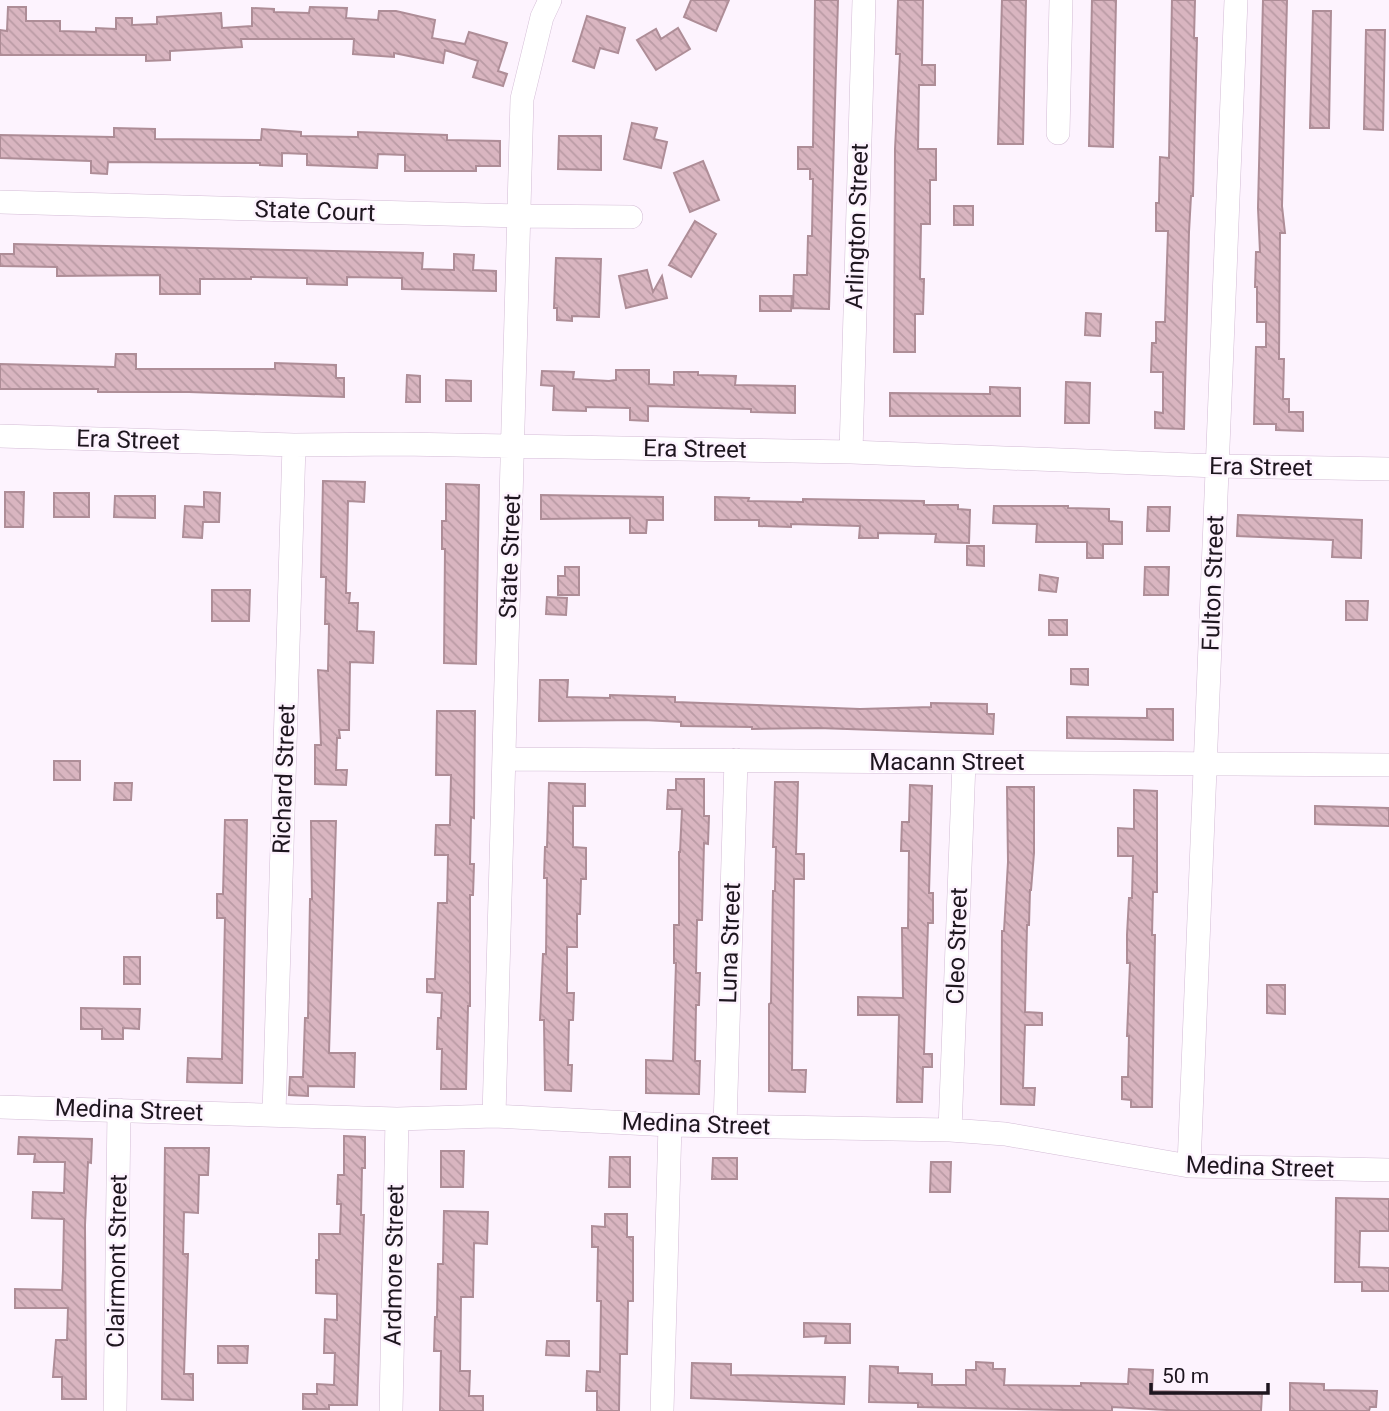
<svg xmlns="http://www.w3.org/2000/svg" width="1389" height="1411" font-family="Roboto,sans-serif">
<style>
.building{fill:url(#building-back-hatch);stroke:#ae8d97;stroke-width:2}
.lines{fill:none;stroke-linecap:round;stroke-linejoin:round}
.minor-casing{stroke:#d3bcd5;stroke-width:24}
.minor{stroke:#fff;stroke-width:23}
.labels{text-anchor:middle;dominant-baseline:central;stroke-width:5;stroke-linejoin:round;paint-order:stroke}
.street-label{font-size:24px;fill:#1e161f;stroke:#fdf3fe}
</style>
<defs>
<pattern id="building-back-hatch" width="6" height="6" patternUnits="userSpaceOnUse" patternTransform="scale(1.75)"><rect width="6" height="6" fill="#d9b5c0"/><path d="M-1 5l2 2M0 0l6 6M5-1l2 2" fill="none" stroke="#ba9ba5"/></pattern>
</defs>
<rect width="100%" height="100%" fill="#fdf3fe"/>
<path class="building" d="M691 0H729L716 31 684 17Z
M815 0H838L829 309 793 308 794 275H807L808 236H812L813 179H810V169H798V147H813Z
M898 0H923L922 65H935V85H919L918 149H936V180H930V224H921L920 279H924L923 314H915V352H894L895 149 900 54H896Z
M1002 0H1026L1023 144H998Z
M1092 0H1116L1113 147 1089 146Z
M1172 0H1195L1194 38H1197L1193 196H1191L1189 232 1184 429 1155 428V412L1163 413V372H1151L1152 343H1156V322H1165L1168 231H1156V203H1159L1160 157 1169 158Z
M1263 0H1287L1282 206 1285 233H1280L1279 359H1284L1283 399H1289V412H1303V431L1276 430V424H1254L1256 347H1266V322H1257V287H1255L1256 252H1260L1258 208Z
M8 7H26V21H60V31L96 32V28L116 29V18H132V25L157 24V17L221 13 222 28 252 26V8L274 9V12L309 13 310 7 347 8 346 18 378 20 379 11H396L435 20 432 38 465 44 469 32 507 43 498 71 507 74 503 86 473 77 478 61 445 50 443 63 394 53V57L353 54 354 39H241L242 47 170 51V60L146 61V55H0V30L7 31Z
M1313 11H1331L1329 128H1310Z
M587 16 625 28 618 53 600 48 594 68 573 61Z
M678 28 690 49 656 70 637 40 656 29 661 39Z
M1366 30H1385L1383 130 1364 129Z
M632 123 657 128 654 139 667 142 661 168 624 159Z
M114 128 155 129V139L261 140 262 129 301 132V136L358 137V132L447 135V140L500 141V166H476V171H405V155L378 154 377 168 307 165V154L282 153V166L260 165V163L108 162 107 174 91 173V161L0 158V135L114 137Z
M559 136H601V170L558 169Z
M703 161 719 200 690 212 674 173Z
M954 206H973V225H954Z
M695 221 716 234 691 277 669 265Z
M14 244 423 253 422 269 454 270V254L474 255 473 270 496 271V291L402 289V278L347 277V285L307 284V278L251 277V279H200V294H160V275L57 276V267L0 266V254H14Z
M556 258 601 259 599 317 572 316V321L557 320V308H554Z
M647 270 653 292 662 276 667 298 626 308 619 276Z
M760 296H792L791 311H760Z
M1086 313 1101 314 1100 336 1085 335Z
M116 354H136V369H275V363L336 365V378H344V397L189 392H98V389H0V364L115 367Z
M616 370H649V384L674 385V372H698V375L736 376 735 385 795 386V413L751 412V409L648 406V421L630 420V408L586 407V411L553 410 554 386 541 385 542 371 574 372 573 379 609 381 616 380Z
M407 375 420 376V402H406Z
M446 380 471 381V401H446Z
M1066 382 1090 383 1089 423H1065Z
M990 387 1020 388V416H890V393L990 394Z
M323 481 365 482 364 502 348 501 346 593H350L349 603H358L357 631 374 632 373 663 350 662 349 730H339L340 738H337L336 770H347L346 785 315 784V745H321L318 670 328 671 329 624H325L326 577H321Z
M446 484 479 485 476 664 444 663 445 549H442V521H446Z
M5 492H24L23 527H5Z
M204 492 220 493 219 522H203L202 538 183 537 185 506 204 507Z
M54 493H89V517H54Z
M541 495 663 497V520H647L646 533H630V518L541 519Z
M115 496H155V518L114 517Z
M715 497 749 498 748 501 803 502V499L924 501V505H958V509L970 510 969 543 935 542 936 534 878 533V538H859L860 526 791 524V527L759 526V520H715Z
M994 506H1068V508L1109 509V521L1122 522V544H1103V558H1087V542H1036L1037 524 993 523Z
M1148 507H1170L1169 531H1147Z
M1238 515 1362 520 1361 558 1332 557 1333 540 1237 536Z
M967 546H984V566L967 565Z
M565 567H579V595H558V576H565Z
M1145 567H1169L1168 595H1144Z
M1040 575 1058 578 1056 592 1039 590Z
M212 590H250L249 621H212Z
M547 597 567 598 566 615 546 614Z
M1346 601H1368L1367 620H1346Z
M1049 620H1067V635H1049Z
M1071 669H1088V685L1071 684Z
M540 680H568L567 697 610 698V695L675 697V702L860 709 931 707V703L987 704V714H994L993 734 818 728 752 729V727L681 726V722L644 720 539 721Z
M1147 709H1173V740L1067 738V717L1147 718Z
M437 711H475L474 818 471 817 470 864H474L473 895H470V1006H468L466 1089H441L442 1049H437L438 1018H441L442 993 427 992V979H435L438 903H447L448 855H435L436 825H450L451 775H436Z
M54 761H80V780H54Z
M676 779H704V816H709L708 844 704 843 702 920H697L696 973H700L699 1005H696L695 1061H700L699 1094 646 1093V1060L673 1061 676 963H674V925H679V852H680L682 809H667L668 790H676Z
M775 782H798L796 854H804V879H794L792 1070H806L805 1092 769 1091V1004L771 1003 773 891H775L776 847H773Z
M115 783H132L131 800H114Z
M549 783 585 784V806H573V847L586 848V879H581L580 914H577V947H567V993H574L573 1020H569L568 1065H572L571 1091 545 1090 544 1020H540L543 954H546L547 878H544L545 847H547Z
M910 785 932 786 929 893H933V923H928L924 1054H932V1067H923L922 1102H897L899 1015H858V997L903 998 902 928H908L909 851H901L902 822H909Z
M1007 787H1034V853L1031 890H1030L1029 925H1027L1025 1012 1042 1013V1025H1025L1023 1088H1035L1034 1105 1001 1104 1002 931H1004L1008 862Z
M1134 790 1157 791V892H1153L1152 935H1155L1152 1107H1131V1100L1122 1099V1077H1128L1129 1036H1127L1130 963H1127V935L1129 898H1132L1133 856H1118V828L1134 829Z
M1315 806 1389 808V826L1315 824Z
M225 820H247L242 1083 187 1082 188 1058 222 1059 225 918H217V894H223Z
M311 821H336L329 1053H355L354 1087 308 1086V1096L289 1095 290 1077H303L305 1018H308L310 899H312Z
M124 957H140V984H124Z
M1267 985H1285V1014L1267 1013Z
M81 1008 140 1009 139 1029 123 1028V1039H102V1029H81Z
M344 1136 365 1137V1168H362L361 1215H364L357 1405H329V1409H303V1394H317V1384L334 1385 335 1353H324L325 1319 337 1320V1294L316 1293V1260H319V1234H340L341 1204H337L338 1175H344Z
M19 1137 92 1139 91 1163 88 1162 85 1225 86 1399H62V1377H53L56 1340H67L68 1308H15V1289L62 1290 63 1270 64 1219 32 1218 33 1192 64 1193 65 1162H34L35 1154H18Z
M165 1148H209L208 1175H199L198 1213 184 1212 183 1254H188L184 1374H193V1400L162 1399Z
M441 1151H464L463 1187H441Z
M610 1157H630V1187H609Z
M713 1158H737V1179H712Z
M931 1162H951L950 1192H930Z
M1336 1198 1389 1199V1231H1360L1359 1267 1389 1268V1291H1362V1282H1335Z
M444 1211 488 1212 487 1244 474 1243 473 1297H461L460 1371H470L469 1396H483V1411H440L441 1351H434L435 1317H437L438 1264H443Z
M605 1214H627V1237H633V1301H628L627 1354H620L619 1411H597V1391H586L587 1371 600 1372 601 1301H597L598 1247H592V1226L605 1227Z
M804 1323 850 1324V1343H825L826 1336 804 1337Z
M547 1341H569V1356L546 1355Z
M218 1346H248L247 1363H218Z
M976 1362 993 1363V1369H1005L1004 1385 1081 1386V1383L1128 1384 1129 1369 1153 1370 1152 1391 1262 1393 1261 1411H1185L1112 1407V1411L918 1407V1403L869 1402 870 1366 898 1367V1373L932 1374V1385H966V1370H976Z
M692 1363 731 1364V1375L845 1377 844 1404 691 1398Z
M1290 1383 1324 1384V1390L1377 1391 1376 1407H1370L1369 1411H1290Z"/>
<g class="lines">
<g class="minor-casing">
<path id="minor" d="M1058 133 1061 0
M0 202 517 216 631 217
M0 436 294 445 401 444 851 452 1217 466 1389 469
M851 452 864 0
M504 759 1389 765
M0 1107 397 1119 494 1116 670 1125 950 1130 1005 1134 1189 1166 1389 1170
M274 1114 294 445
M494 1116 522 99 542 17 550 0
M725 1126 736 760
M950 1130 964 762
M1189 1166 1236 0
M115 1411 119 1110
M391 1411 397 1119
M662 1411 670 1125"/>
</g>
<use href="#minor" class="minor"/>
</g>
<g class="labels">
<g class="street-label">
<text transform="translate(315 211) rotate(2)">State Court</text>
<text transform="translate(857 226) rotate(-88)">Arlington Street</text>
<text transform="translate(128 440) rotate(2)">Era Street</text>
<text transform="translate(695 449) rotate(1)">Era Street</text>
<text transform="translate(1261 467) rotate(1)">Era Street</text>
<text transform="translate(510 556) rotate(-88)">State Street</text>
<text transform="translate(1213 583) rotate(-88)">Fulton Street</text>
<text x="947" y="762">Macann Street</text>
<text transform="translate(284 779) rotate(-88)">Richard Street</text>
<text transform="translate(730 943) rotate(-88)">Luna Street</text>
<text transform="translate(957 946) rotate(-88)">Cleo Street</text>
<text transform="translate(129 1110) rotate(2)">Medina Street</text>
<text transform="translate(696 1124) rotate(2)">Medina Street</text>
<text transform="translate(1260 1167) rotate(2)">Medina Street</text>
<text transform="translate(117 1261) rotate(-89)">Clairmont Street</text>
<text transform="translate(394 1265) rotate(-89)">Ardmore Street</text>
</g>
</g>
<path d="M1151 1383v10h117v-10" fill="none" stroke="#1e161f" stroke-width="3.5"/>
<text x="1162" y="1383" font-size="21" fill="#1e161f" stroke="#fdf3fe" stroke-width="5" paint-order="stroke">50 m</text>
</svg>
